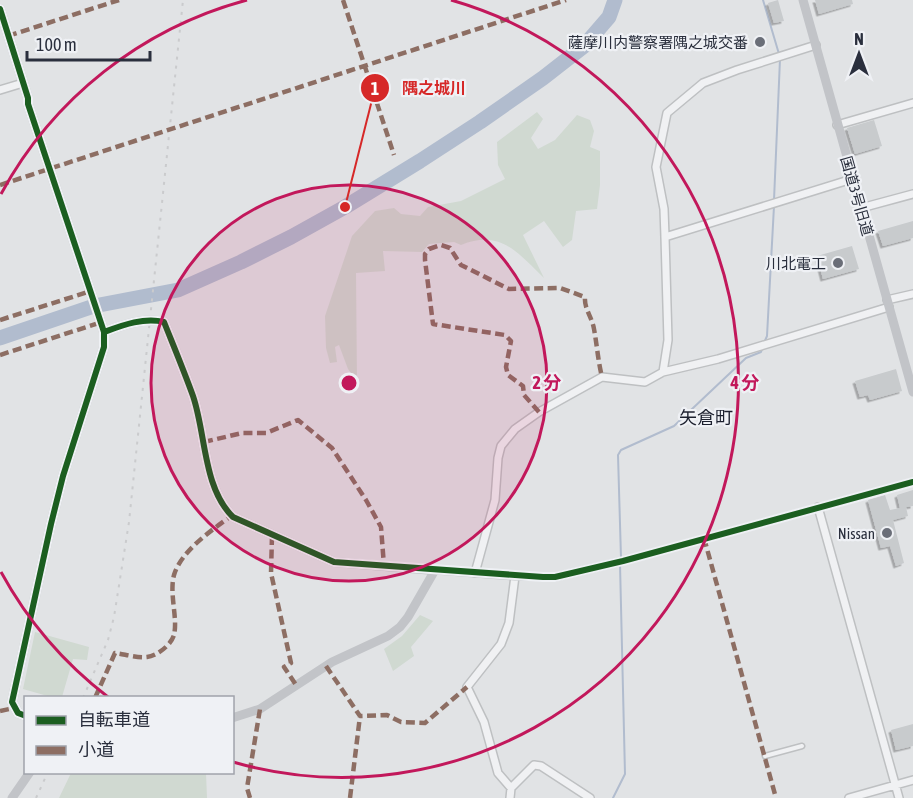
<svg xmlns="http://www.w3.org/2000/svg" width="913" height="798" font-family="'Asap Condensed','Noto Sans JP',sans-serif">
<style>
.green{fill:#d0d9d1}
.lines{fill:none;stroke-linecap:round;stroke-linejoin:round}
.stream{stroke:#b1bcce;stroke-width:2}
.river{stroke:#b1bcce;stroke-width:15}
.building{fill:#c8cbcd;filter:url(#shadow)}
.lane-casing{stroke:#bec0c2;stroke-width:7}
.street-casing{stroke:#bec0c2;stroke-width:10}
.lane{stroke:#f0f1f3;stroke-width:4}
.street{stroke:#f0f1f3;stroke-width:7}
.secondary{stroke:#c2c4c8;stroke-width:9}
.rail{stroke:#cacbcd;stroke-width:2;stroke-dasharray:3 6;stroke-linecap:butt}
.quiet{stroke:#8d6e63;stroke-width:4.5;stroke-dasharray:9 4.5;stroke-linecap:butt}
.cycleway-casing{stroke:#eff1f5;stroke-width:10}
.cycleway{stroke:#1b5e20;stroke-width:6}
.ring{fill:none;stroke:#c2185b;stroke-width:3}
.poi-dot{fill:#6a6e78;stroke:#eff1f5;stroke-width:2}
.labels{text-anchor:middle;dominant-baseline:central;stroke-width:4.5;stroke-linejoin:round;paint-order:stroke}
.poi-label{font-size:15px;fill:#2a2f3d;stroke:#eff1f5;text-anchor:end}
.street-label{font-size:15px;fill:#2a2f3d;stroke:#eff1f5}
.quarter-label{font-size:18px;fill:#1c202e;stroke:#eff1f5}
.centre{fill:#c2185b;stroke:#eff1f5;stroke-width:3}
.ring-label{font-size:18px;text-anchor:middle;font-weight:bold;fill:#c2185b;stroke:#eff1f5;stroke-width:4.5;stroke-linejoin:round;paint-order:stroke}
.leader{fill:none;stroke:#d62828;stroke-width:2}
.callout-dot{fill:#d62828;stroke:#eff1f5;stroke-width:2}
.mark-label{font-size:18px;text-anchor:middle;font-weight:bold;fill:#fff}
.callout-label{font-size:16px;text-anchor:middle;font-weight:bold;fill:#d62828;stroke:#eff1f5;stroke-width:4.5;stroke-linejoin:round;paint-order:stroke}
</style>
<defs>
<filter id="shadow"><feDropShadow dx="-2.5" dy="2.5" stdDeviation="0" flood-color="#0004"/></filter>
</defs>
<rect width="100%" height="100%" fill="#e1e3e5"/>
<path class="green" d="M537 112 543 119 531 138 538 149 555 140 577 115 590 120 594 131 590 147 600 151V185L597 209 576 211 572 240 563 247 544 221 523 235 544 278C518 253 501 229 461 245L454 242 429 244 422 252 383 251 385 271 356 273 357 381 348 369 339 345 335 347 337 362 330 363 326 348 325 316 352 236 375 211 394 208 401 214 420 216 428 207 461 201 505 179 498 165 497 142Z
M420 615 433 621 411 647 414 656 393 671 384 649 402 636Z
M35 632 89 647 87 660 73 659 62 697H51L23 689Z
M71 773H206L207 798H59Z"/>
<g class="lines">
<path class="stream" d="M763 0 779 54
M774 200 780 59
M764 343 767 336 774 206
M621 558 618 455 621 450 674 426 746 358 761 352 762 349
M613 798 625 774 620 564"/>
<path class="river" d="M0 338 94 306 178 290 241 262 291 237 345 207 420 161 480 122 543 78 584 46 609 17 615 0"/>
</g>
<path class="building" d="M778 0 784 21 774 23 768 3Z
M815 0H852L853 4 819 14Z
M874 120 882 146 855 154 847 128Z
M913 221V238L883 246 878 231Z
M852 246 859 269 823 279 817 256Z
M896 369 902 391 870 400 868 395 860 397 855 381Z
M913 490V506L906 507 908 516 893 520 904 563 896 566 890 546 881 548 868 500 885 495 890 510 900 508 897 495Z
M913 724V746L896 750 891 730Z"/>
<g class="lines">
<g class="lane-casing">
<path id="lane" d="M765 756 802 746"/>
</g>
<g class="street-casing">
<path id="street" d="M0 9 28 98V104L104 332V347L63 476 51 524 12 702 18 713 26 716
M0 90 23 83
M837 125 913 103
M861 208 913 194
M665 237 852 179
M887 300 913 294
M104 332C123 325 144 317 164 322 174 347 184 371 193 396 206 434 203 488 233 517L334 562 435 570
M663 372 668 340 665 237 664 209 656 167 667 113 703 83 737 70 816 45
M818 507 899 798
M475 573 495 500 498 458 501 446 515 429 539 412 602 377 645 382 663 372 718 359 889 307
M511 788 498 773 484 722 467 687 501 644 509 623 515 576
M510 798 511 788 534 765 541 766 590 798
M849 798 913 780"/>
</g>
<use href="#lane" class="lane"/>
<use href="#street" class="street"/>
<path class="secondary" d="M803 0 913 392
M232 718 260 709 332 662 388 636 400 627 408 617 435 570 515 576 555 577 623 561 913 482
M12 798 30 772"/>
<path class="rail" d="M83 698 108 640 114 617 129 522 183 0
M36 798 48 772"/>
<path class="quiet" d="M343 0 394 155
M8 36 119 0
M0 185 566 0
M0 320 91 291
M0 355 102 322
M539 412 524 395 523 386 508 375 506 367 511 341 505 335 433 324 425 260V254L429 249 441 245 450 248 461 265 509 289 560 288 585 297C584 309 592 317 594 329 597 345 598 361 602 377
M204 442 242 433H266L298 420 332 448 366 500 381 527 384 566
M272 536 271 573 291 663 284 667 296 685
M704 538 776 798
M326 666 360 716 387 715 401 722 425 723 467 687
M95 698 115 653C124 654 137 658 147 657 157 656 171 645 174 635 178 618 169 594 174 575 181 551 212 530 231 516
M0 711 14 708
M250 798 247 788 260 709
M350 798 360 716"/>
<g class="cycleway-casing">
<path id="cycleway" d="M0 9 28 98V104L104 332V347L63 476 51 524 12 702 18 713 26 716
M104 332C123 325 144 317 164 322 174 347 184 371 193 396 206 434 203 488 233 517L334 562 543 577H555L623 561 913 482"/>
</g>
<use href="#cycleway" class="cycleway"/>
</g>
<circle cx="349" cy="383" r="198" fill="#c2185b" fill-opacity=".12"/>
<g class="ring">
<circle cx="349" cy="383" r="198"/>
<path d="M108 697A396 396 0 0 1 1 572M1 194A396 396 0 0 1 247 0M451 0A396 396 0 1 1 233 762"/>
</g>
<g class="poi-dot">
<circle cx="760" cy="42" r="6"/>
<circle cx="838" cy="263" r="6"/>
<circle cx="887" cy="533" r="6"/>
</g>
<g class="labels">
<g class="poi-label">
<text x="748" y="42">薩摩川内警察署隅之城交番</text>
<text x="826" y="263">川北電工</text>
<text x="875" y="533">Nissan</text>
</g>
<g class="street-label">
<text transform="translate(857 196) rotate(74)">国道3号旧道</text>
</g>
<g class="quarter-label">
<text x="706" y="417">矢倉町</text>
</g>
</g>
<circle cx="349" cy="383" r="9" class="centre"/>
<g class="ring-label">
<text x="547" y="389">2 分</text>
<text x="745" y="389">4 分</text>
</g>
<path class="leader" d="M345 207L375 88"/>
<g class="callout-dot">
<circle cx="345" cy="207" r="6"/>
<circle cx="375" cy="88" r="15"/>
</g>
<g class="mark-label">
<text x="375" y="95">1</text>
</g>
<g class="callout-label">
<text x="434" y="94">隅之城川</text>
</g>
<rect x="24" y="696" width="210" height="78" fill="#eff1f5" stroke="#a0a3ab" stroke-width="1.5"/>
<rect x="36" y="716" width="30" height="9" fill="#1b5e20" stroke="#a0a3ab" stroke-width="1.5"/>
<text x="78" y="726" font-size="18" fill="#2a2f3d">自転車道</text>
<rect x="36" y="746" width="30" height="9" fill="#8d6e63" stroke="#a0a3ab" stroke-width="1.5"/>
<text x="78" y="756" font-size="18" fill="#2a2f3d">小道</text>
<g transform="translate(859 54)" stroke="#eff1f5" stroke-width="4.5" paint-order="stroke">
<path d="M0-4.5L10 22L0 15L-10 22Z" fill="#2a2f3d"/>
<text y="-9" font-size="16" font-weight="bold" text-anchor="middle" fill="#2a2f3d">N</text>
</g>
<path d="M27 51v9h123v-9" fill="none" stroke="#2a2f3d" stroke-width="3"/>
<text x="36" y="51" font-size="18" fill="#2a2f3d" stroke="#eff1f5" stroke-width="4.5" paint-order="stroke">100 m</text>
</svg>
